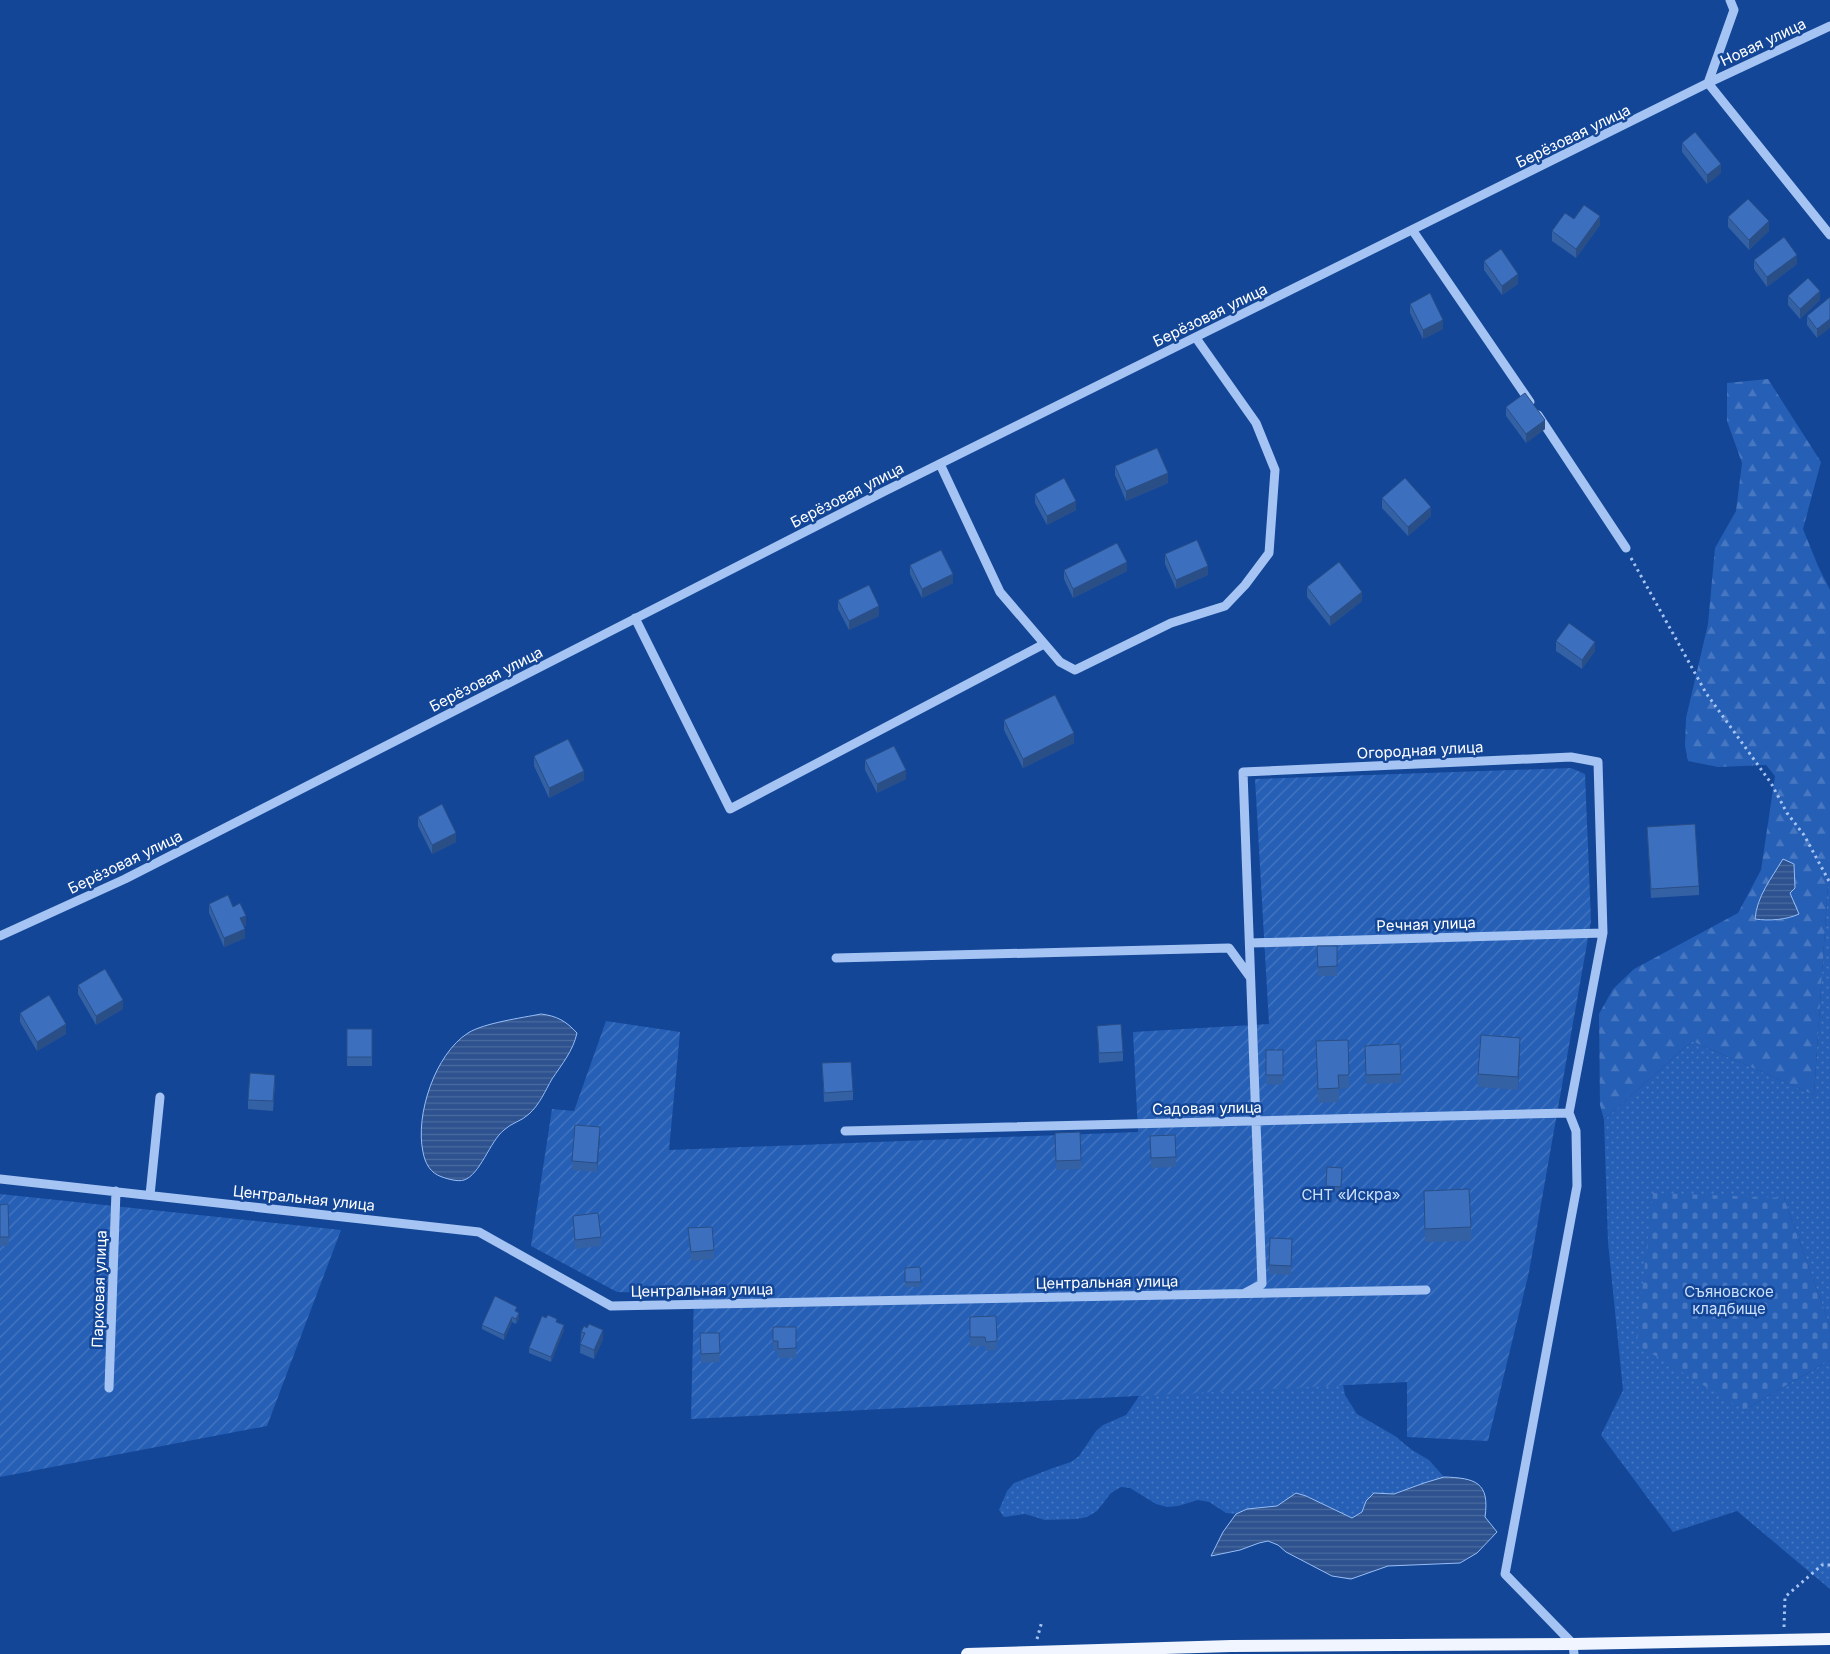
<svg xmlns="http://www.w3.org/2000/svg" width="1830" height="1654" font-family="Inter,sans-serif">
<style>
.grass{fill:url(#grass-dots)}
.forest{fill:url(#forest-firs)}
.cemetery{fill:url(#cemetery-stones)}
.garden{fill:url(#garden-furrows)}
.water{fill:url(#water-rules);stroke:#97bef6}
.lines{fill:none;stroke-linecap:round;stroke-linejoin:round}
.path{stroke:#a5c4f3;stroke-width:3;stroke-dasharray:2.5 4;stroke-linecap:butt}
.minor{stroke:#a5c4f3;stroke-width:9}
.major{stroke:#f0f5ff;stroke-width:12}
.wall{fill:#3460a4}
.shaded-wall{fill:#2a4e86}
.building{fill:#3c70bf;stroke:#2a4e86}
.labels{text-anchor:middle;dominant-baseline:central;stroke-width:5;stroke-linejoin:round;paint-order:stroke}
.street-label{font-size:15px;fill:#fff;stroke:#134697}
.park-label{font-size:15px;fill:#cce0fd;stroke:#134697}
</style>
<defs>
<pattern id="grass-dots" width="8" height="8" patternUnits="userSpaceOnUse" patternTransform="scale(1.25)"><rect width="8" height="8" fill="#265fb6"/><path d="M2 2h.1M6 6h.1" fill="none" stroke="#4777c1" stroke-width="1.8" stroke-linecap="round"/></pattern>
<pattern id="forest-firs" width="22" height="20" patternUnits="userSpaceOnUse" patternTransform="scale(1.25)"><rect width="22" height="20" fill="#265fb6"/><path d="M5 1l3.5 6h-7zM16 11l3.5 6h-7z" fill="#4777c1"/></pattern>
<pattern id="cemetery-stones" width="16" height="16" patternUnits="userSpaceOnUse" patternTransform="scale(1.25)"><rect width="16" height="16" fill="#265fb6"/><path d="M2 7V4a2 2 0 0 1 4 0v3zM10 15v-3a2 2 0 0 1 4 0v3z" fill="#4777c1"/></pattern>
<pattern id="garden-furrows" width="10" height="10" patternUnits="userSpaceOnUse" patternTransform="scale(1.25)"><rect width="10" height="10" fill="#265fb6"/><path d="M-1 1l2-2M0 10L10 0M9 11l2-2" fill="none" stroke="#4777c1"/></pattern>
<pattern id="water-rules" width="6" height="5" patternUnits="userSpaceOnUse" patternTransform="scale(1.25)"><rect width="6" height="5" fill="#2d528f"/><path d="M0 2.5h6" fill="none" stroke="#4c6ca0"/></pattern>
</defs>
<rect width="100%" height="100%" fill="#134697"/>
<path class="grass" d="M1828 883 1830 884V1326L1784 1198 1744 1410 1830 1360V1589L1737 1511 1673 1532 1601 1435 1623 1390 1608 1242 1604 1120 1692 1041 1814 1095Z
M1343 1384 1345 1395 1357 1414 1395 1436 1412 1450 1429 1460 1444 1477 1424 1483 1394 1494 1374 1493 1366 1501 1362 1512 1352 1518 1306 1496 1277 1506 1247 1509 1236 1514 1226 1513 1209 1502 1198 1500 1178 1506 1167 1507 1156 1504 1130 1488 1121 1487 1111 1493 1097 1511 1087 1517 1077 1519 1045 1520 1025 1514 1004 1517 999 1510 1007 1491 1014 1483 1053 1468 1071 1462 1079 1456 1096 1431 1103 1425 1126 1415 1140 1395Z"/>
<path class="forest" d="M1768 379 1821 462 1803 529 1818 566 1830 590V884H1828L1814 1095 1692 1041 1604 1120 1600 1105 1599 1014 1613 989 1634 969 1738 913 1761 870 1775 776 1766 765 1718 767 1688 761 1685 746 1686 718 1708 624 1715 548 1736 511 1742 463 1727 421V383Z"/>
<path class="cemetery" d="M1653 1193 1784 1198 1830 1326V1360L1744 1410 1636 1344Z"/>
<path class="garden" d="M1571 768 1585 774 1591 921 1529 1272 1488 1441 1407 1437V1382L691 1419 694 1294 617 1292 531 1246 552 1109 574 1111 606 1021 680 1032 669 1150 1138 1132 1133 1032 1269 1024 1255 779Z
M0 1194 341 1230 267 1426 0 1477Z"/>
<path class="water" d="M1783 859 1794 864 1795 888 1790 893 1799 914C1786 920 1769 921 1755 919 1757 896 1771 879 1783 859Z
M541 1014C557 1016 566 1021 577 1033 573 1051 562 1064 552 1079 545 1091 540 1104 529 1114 522 1121 511 1123 504 1130 490 1141 480 1175 464 1180 458 1182 448 1179 442 1177 430 1173 425 1163 423 1152 415 1115 435 1054 468 1033 484 1023 521 1018 541 1014Z
M1444 1477C1475 1478 1490 1482 1485 1517L1497 1532 1477 1553 1460 1563 1388 1566 1351 1579 1332 1576 1286 1552 1278 1545 1268 1541 1259 1543 1240 1550 1211 1556 1223 1532 1236 1514 1247 1509 1277 1506 1296 1493 1306 1496 1352 1518 1362 1512 1366 1501 1374 1493 1394 1494 1424 1483Z"/>
<g class="lines">
<path class="path" d="M1631 558 1706 693 1771 783 1787 813 1804 835 1830 883
M1784 1627 1785 1597 1822 1565H1830
M1037 1639 1042 1621"/>
<path class="minor" d="M1708 83 1830 235
M1708 83 1734 10 1730 0
M1413 231 1530 402
M1538 415 1626 548
M940 464 1000 592 1060 662 1075 670 1171 623 1225 606 1245 585 1269 553 1275 470 1256 423 1196 338
M635 618 730 809 1044 644
M0 936 125 879 883 492 1708 83 1830 26
M1250 943 1603 933
M836 958 1229 948 1250 977
M845 1131 1569 1113
M0 1179 479 1232 611 1306 1426 1290
M150 1195 160 1097
M1245 1293 1262 1284 1243 772 1571 757 1598 762 1603 933 1569 1113 1576 1131 1577 1186 1505 1574 1573 1644 1574 1654
M109 1388 116 1191"/>
<path class="major" d="M967 1654 1231 1646 1573 1644 1830 1639"/>
</g>
<path class="wall" d="M1682 143 1721 173 1707 184 1682 152Z
M1728 217 1769 231 1749 250 1728 227Z
M1574 219 1600 225 1576 258 1552 241V231Z
M1754 260 1797 264 1767 287 1754 269Z
M1484 261 1518 284 1502 295 1484 270Z
M1788 296 1820 300 1800 319 1788 305Z
M1830 297 1817 338 1807 325V316Z
M1410 304 1443 329 1423 339 1410 313Z
M1506 407 1545 429 1526 443 1506 416Z
M1115 466 1168 483 1126 501 1115 475Z
M1035 494 1076 510 1047 525 1035 503Z
M1382 498 1431 516 1408 536 1382 508Z
M1165 554 1208 575 1176 589 1165 564Z
M910 565 953 583 922 598 910 574Z
M1064 570 1127 571 1073 598 1064 579Z
M1307 587 1362 601 1330 626 1307 597Z
M838 600 879 616 849 630 838 609Z
M1556 641 1595 651 1582 669 1556 651Z
M1004 720 1074 743 1023 768 1004 730Z
M534 756 584 780 549 798 534 766Z
M865 760 906 779 877 793 865 770Z
M418 817 456 842 432 854 418 826Z
M1647 827 1699 886V895L1651 898Z
M209 904 233 907 246 925 244 926 245 938 224 947 209 913Z
M1317 946 1337 966V976H1318Z
M78 985 123 1009 96 1025 78 994Z
M20 1013 66 1034 37 1051 20 1022Z
M1097 1026 1123 1052V1061L1099 1063Z
M347 1029H372V1066H347Z
M1316 1041 1349 1075V1088L1339 1089V1102L1318 1103Z
M1266 1050H1283V1085L1266 1084Z
M1520 1052 1518 1090 1478 1087V1074Z
M1365 1055 1401 1074V1083L1366 1084Z
M822 1063 853 1091V1100L824 1102Z
M275 1084 273 1111 248 1109V1100Z
M600 1136 597 1172 572 1170V1161Z
M1150 1136 1176 1157V1167L1151 1168Z
M1055 1143 1081 1160V1169L1056 1170Z
M1327 1167 1342 1168 1341 1192 1326 1191Z
M1424 1191 1471 1227V1241L1425 1242Z
M8 1204 9 1246H0V1205Z
M573 1216 601 1237V1246L575 1249 573 1225Z
M688 1228 714 1250V1259L691 1261Z
M1292 1248 1291 1275 1269 1274V1265Z
M920 1267 921 1287H905V1268Z
M517 1311 519 1318 516 1324 512 1322 504 1340 482 1329V1325Z
M996 1316 997 1350 986 1351 985 1346 970 1347V1317Z
M557 1323 564 1330 551 1362 529 1353V1348Z
M773 1327H796V1358H778V1351H773Z
M581 1332 603 1339 594 1359 580 1353Z
M700 1333H719L720 1362 701 1363Z"/>
<path class="shaded-wall" d="M1721 164V173L1707 184V175Z
M1600 216V225L1576 258V249Z
M1769 221V231L1749 250V240Z
M1797 255V264L1767 287V277Z
M1518 274V284L1502 295V286Z
M1820 291V300L1800 319V309Z
M1830 319V328L1817 338V329Z
M1443 320V329L1423 339V330Z
M1545 420V429L1526 443V434Z
M1168 473V483L1126 501V491Z
M1076 501V510L1047 525V516Z
M1431 507V516L1408 536V527Z
M1127 562V571L1073 598V589Z
M1208 566V575L1176 589V580Z
M953 574V583L922 598V589Z
M1362 592V601L1330 626V617Z
M879 606V616L849 630V621Z
M1595 642V651L1582 669V660Z
M1074 733V743L1023 768V759Z
M906 770V779L877 793V784Z
M584 771V780L549 798V788Z
M456 833V842L432 854V845Z
M246 916V925L240 928V918Z
M245 929V938L224 947V938Z
M123 1000V1009L96 1025V1016Z
M66 1024V1034L37 1051V1042Z
M1520 1038V1052L1518 1090V1077Z
M600 1127V1136L597 1172V1163Z
M519 1313V1318L516 1324V1319Z
M512 1317V1322L504 1340V1335Z
M564 1325V1330L551 1362V1357Z
M603 1330V1339L594 1359V1350Z"/>
<path class="building" d="M1695 132 1721 164 1707 175 1682 143Z
M1748 199 1769 221 1749 240 1728 217Z
M1584 205 1600 216 1576 249 1552 231 1565 213 1574 219Z
M1784 237 1797 255 1767 277 1754 260Z
M1501 249 1518 274 1502 286 1484 261Z
M1808 278 1820 291 1800 309 1788 296Z
M1430 293 1443 320 1423 330 1410 304Z
M1830 297V319L1817 329 1807 316Z
M1525 393 1545 420 1526 434 1506 407Z
M1157 448 1168 473 1126 491 1115 466Z
M1064 478 1076 501 1047 516 1035 494Z
M1405 478 1431 507 1408 527 1382 498Z
M1197 540 1208 566 1176 580 1165 554Z
M1117 543 1127 562 1073 589 1064 570Z
M941 550 953 574 922 589 910 565Z
M1339 562 1362 592 1330 617 1307 587Z
M869 585 879 606 849 621 838 600Z
M1569 623 1595 642 1582 660 1556 641Z
M1055 695 1074 733 1023 759 1004 720Z
M568 739 584 771 549 788 534 756Z
M894 746 906 770 877 784 865 760Z
M442 804 456 833 432 845 418 817Z
M1695 824 1699 886 1651 889 1647 827Z
M228 895 233 907 240 903 246 916 240 918 245 929 224 938 209 904Z
M1317 946H1337V966L1318 967Z
M105 969 123 1000 96 1016 78 985Z
M49 995 66 1024 37 1042 20 1013Z
M1121 1024 1123 1052 1099 1053 1097 1026Z
M347 1029H372V1057H347Z
M1481 1035 1520 1038 1518 1077 1478 1074Z
M1348 1040 1349 1075H1338L1339 1088 1318 1089 1316 1041Z
M1400 1044 1401 1074 1366 1075 1365 1046Z
M1266 1050H1283V1075H1266Z
M851 1062 853 1091 824 1093 822 1063Z
M250 1073 275 1075 273 1101 248 1100Z
M575 1125 600 1127 597 1163 572 1161Z
M1080 1132 1081 1160 1056 1161 1055 1133Z
M1175 1135 1176 1157 1151 1158 1150 1136Z
M1327 1167 1342 1168 1341 1187 1326 1186Z
M1469 1189 1471 1227 1425 1229 1424 1191Z
M8 1204 9 1237H0V1205Z
M598 1213 601 1237 575 1240 573 1216Z
M712 1227 714 1250 691 1252 688 1228Z
M1270 1238 1292 1239 1291 1266 1269 1265Z
M920 1267 921 1282H905V1268Z
M495 1296 517 1307 515 1311 519 1313 516 1319 512 1317 504 1335 482 1325Z
M548 1315 557 1319 556 1322 564 1325 551 1357 529 1348 542 1316 546 1318Z
M996 1316 997 1341 986 1342 985 1337H970V1317Z
M589 1324 603 1330 594 1350 580 1344 585 1333 581 1332 584 1326 587 1328Z
M773 1327H796V1348L778 1349V1341H773Z
M700 1333H719L720 1353 701 1354Z"/>
<g class="labels">
<g class="street-label">
<text transform="translate(1763 42) rotate(-25)">Новая улица</text>
<text transform="translate(1573 136) rotate(-26)">Берёзовая улица</text>
<text transform="translate(1210 315) rotate(-26)">Берёзовая улица</text>
<text transform="translate(847 495) rotate(-27)">Берёзовая улица</text>
<text transform="translate(486 679) rotate(-27)">Берёзовая улица</text>
<text transform="translate(1420 750) rotate(-3)">Огородная улица</text>
<text transform="translate(125 862) rotate(-26)">Берёзовая улица</text>
<text transform="translate(1426 924) rotate(-2)">Речная улица</text>
<text transform="translate(1207 1108) rotate(-1)">Садовая улица</text>
<text transform="translate(304 1198) rotate(6)">Центральная улица</text>
<text transform="translate(1107 1282) rotate(-1)">Центральная улица</text>
<text transform="translate(99 1289) rotate(-88)">Парковая улица</text>
<text transform="translate(702 1290) rotate(-1)">Центральная улица</text>
</g>
<g class="park-label">
<text x="1351" y="1194">СНТ «Искра»</text>
<text x="1729" y="1291">Съяновское<tspan x="1729" dy="17">кладбище</tspan></text>
</g>
</g>
</svg>
